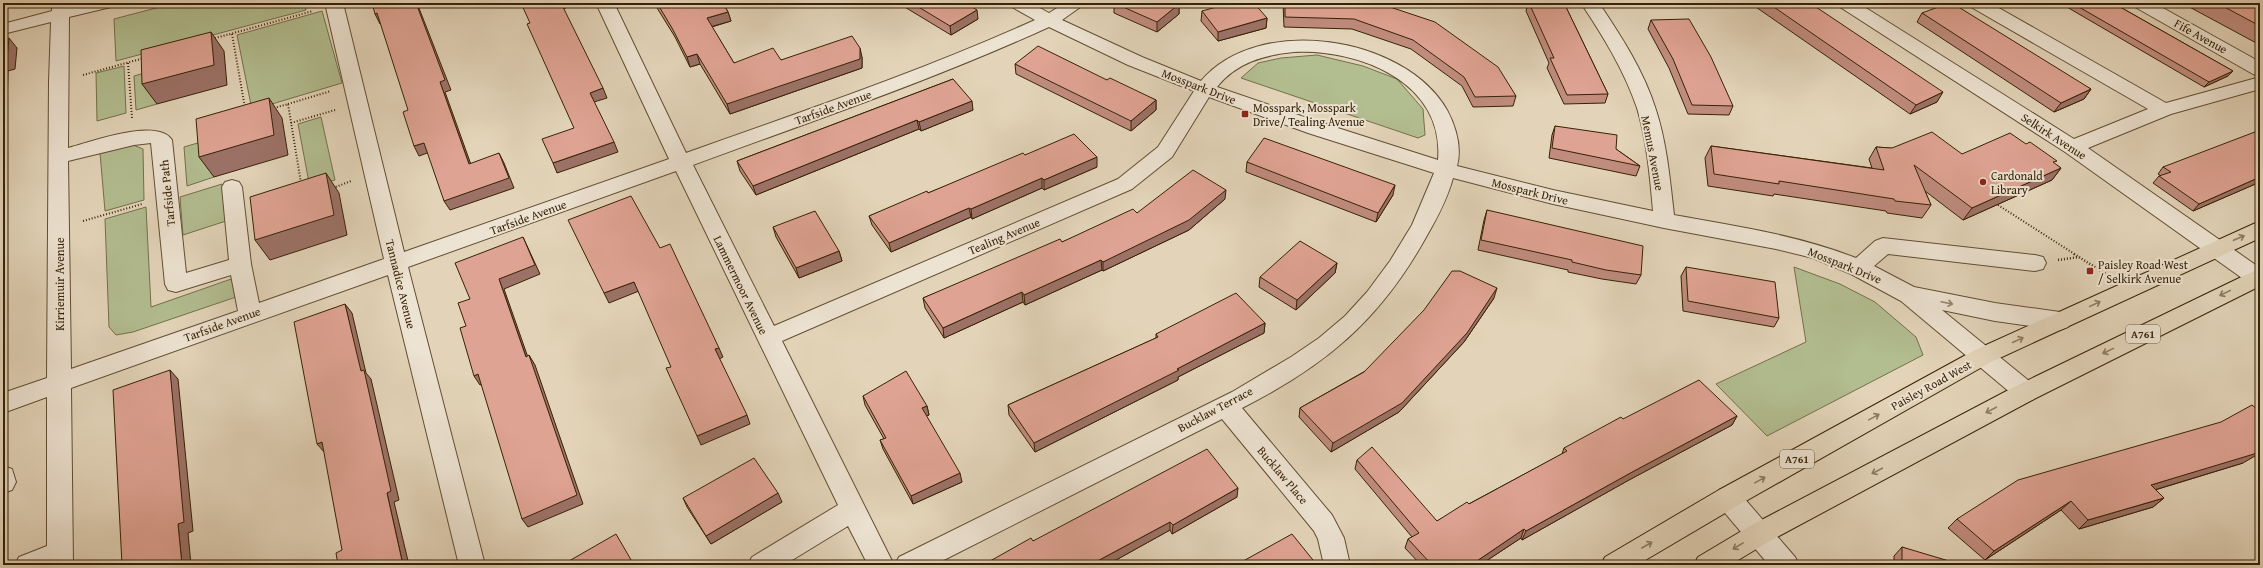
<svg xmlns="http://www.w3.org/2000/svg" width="2263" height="568" font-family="'Gentium Book Plus',serif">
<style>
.green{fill:#b2bd90;stroke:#74704a}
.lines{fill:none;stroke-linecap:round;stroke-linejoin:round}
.minor-casing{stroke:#624e32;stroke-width:2}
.major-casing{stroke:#372205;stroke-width:2}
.path-far1{stroke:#372205;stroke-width:2;stroke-dasharray:1 2;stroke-linecap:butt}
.path{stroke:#372205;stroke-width:2.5;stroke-dasharray:1 2;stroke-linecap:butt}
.minor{fill:#ede3d2;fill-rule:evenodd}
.major{fill:#e3d4b9;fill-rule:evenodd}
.wall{fill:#c08c7e;stroke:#372205}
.shaded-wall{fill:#9c7267;stroke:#372205}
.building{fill:#dfa393;stroke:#372205}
.oneway{stroke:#8d7b5f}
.oneway2{stroke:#92826c}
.poi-dot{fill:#8f2418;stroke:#ede3d2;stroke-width:1.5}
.labels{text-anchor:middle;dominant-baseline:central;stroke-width:4;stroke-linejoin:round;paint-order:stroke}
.shield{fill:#ede3d2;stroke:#6e5c42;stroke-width:1}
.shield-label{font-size:11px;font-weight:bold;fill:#372205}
.street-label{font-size:12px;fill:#372205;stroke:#ede3d2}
.poi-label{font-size:12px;fill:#372205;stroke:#ede3d2;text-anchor:start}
</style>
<rect width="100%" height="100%" fill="#e3d4b9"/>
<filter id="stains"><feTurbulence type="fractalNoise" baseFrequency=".005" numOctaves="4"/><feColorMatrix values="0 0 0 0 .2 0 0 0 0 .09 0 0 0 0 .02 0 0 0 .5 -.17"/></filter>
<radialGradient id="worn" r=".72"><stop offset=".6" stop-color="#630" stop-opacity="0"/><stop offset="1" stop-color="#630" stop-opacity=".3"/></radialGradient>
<path class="green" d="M175 3H305L306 10 116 61 114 19Z
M322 11 342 83 252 110 237 35Z
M1317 55 1363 66 1397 79 1423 109 1425 135 1418 138 1241 78 1258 63 1281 58Z
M124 66 126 113 97 121 96 73Z
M155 70 157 104 136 110 134 76Z
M321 117 335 180 310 188 298 124Z
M211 139 214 177 187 186 184 147Z
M133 145 143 149 144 200 105 211 100 153Z
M222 184 226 221 183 235 180 197Z
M146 207 151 307 237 277 239 296 133 332 116 335 109 327 105 219Z
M1794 267 1840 284 1875 302 1916 337 1923 355 1767 436 1716 384 1806 342Z"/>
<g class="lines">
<g class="minor-casing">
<path id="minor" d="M52 3H70V7L84 3H114L111 7 69 17 68 148C90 142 158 117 172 140L186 273 229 260 222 187 225 182 232 180 239 182 242 187 251 264 259 303 384 259 325 3H343L404 252 669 159 596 3H614L686 153C804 111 922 71 1035 20L1012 7 1009 3H1031L1049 13 1065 3H1086L1062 20 1142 57 1201 81C1258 13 1405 36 1447 110 1456 127 1462 147 1457 166L1553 190 1653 211C1650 177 1647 141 1637 108 1624 70 1603 36 1581 3H1599C1621 36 1644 71 1656 110 1667 144 1670 180 1674 215 1736 226 1797 235 1856 258L1875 241 1883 238 2035 255 2043 257 2046 263 2043 269 2035 271 1888 254 1874 266 1914 287 1995 303 2060 312 2068 315 2071 321 2068 327 2060 330 1995 321 1942 310 2034 385 2038 392 2034 399 2026 402 2018 399 1901 301 1851 274 1813 258 1776 249 1664 228 1553 204 1453 178C1447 200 1436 220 1425 239 1379 321 1325 366 1242 408L1332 515 1344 538 1350 565H1324L1318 539 1314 531 1222 419 934 565H895L899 557 1232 392 1291 357 1319 338 1345 316 1367 292 1390 261 1412 225 1434 173 1308 133 1209 97 1172 157 1132 189 782 341 894 565H868L848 526 784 565H748L752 557 838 505 676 171 408 267 485 565H459L388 275 71 388 73 565H15L19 557 47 546V397L3 413V393L47 378 49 82 51 22 3 34V24L52 11ZM1049 27 1128 65 1194 91 1158 147 1118 179 774 326 693 165C812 121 933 80 1049 27ZM1294 52C1359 49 1445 82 1438 160L1322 123 1217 87C1236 63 1264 55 1294 52ZM151 143 165 284 168 290 176 292 231 275 238 311 71 369 68 161 134 145Z
M1837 3H1858L2074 139 2148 109 1971 7 1968 3H1990L2166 103 2260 77V89L2171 114 2088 148 2260 268V284L2249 283 2065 152 1840 7Z
M2132 3H2154L2260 62V76L2253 74 2135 7Z
M3 466 12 469 16 482 12 490 3 493Z
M1728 487 1737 490 1795 557 1799 565H1769L1719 506 1715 498 1719 490Z"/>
</g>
<g class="major-casing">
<path id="major" d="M2260 221V238L1991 362 1737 506 1637 565H1601L1605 557 1719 490 1975 350Z
M2260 268V286L2034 399 1768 542 1730 565H1694L1698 557 1750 526 2018 385Z"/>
</g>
<path class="path-far1" d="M232 34 245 108
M212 39 313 11
M128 63 132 118
M83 75 144 58
M288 104 331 91
M274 108 288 104 301 183
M291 123 335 110
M333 188 351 181
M1998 205 2076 255
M83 221 142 204"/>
<path class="path" d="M2074 254 2106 274
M2058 260 2079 257"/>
<use href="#minor" class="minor"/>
<use href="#major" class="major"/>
</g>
<path class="wall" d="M654 3H723L728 12 731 21 712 27 734 63 781 60 862 57V68L730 114 700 64 690 67 675 37Z
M898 3H966L978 19 951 35Z
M1114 3 1179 4V14L1157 32 1114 13Z
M1283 3H1378L1516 96 1513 106 1473 107 1462 86 1411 49 1352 29 1284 27Z
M1528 3H1564L1608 94 1605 103 1564 104 1547 68 1549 63 1526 11Z
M1750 3H1810L1937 102 1910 114Z
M2060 3H2113L2233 71 2228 76 2204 87Z
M2182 3H2260V45Z
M1202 11 1267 18 1266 28 1218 41 1201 21Z
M1922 13 2091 89 2084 99 2054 112 1917 22Z
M1651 20 1733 106 1729 115 1688 114 1669 68 1648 29Z
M1015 64 1107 80 1156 100V110L1131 131 1016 74Z
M953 79 973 110 921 131 919 129 756 195 740 171 737 161Z
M1555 126 1616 149 1640 166 1636 176 1549 158 1552 135Z
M1711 146 1872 168 1869 159 1876 147 1962 154 2055 164 2061 168 2052 180 1963 220 1925 191 1931 205 1922 218 1887 213 1886 211 1774 194 1773 196 1708 186 1705 158Z
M1025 155 1097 167 1044 190 1042 188 972 219 971 217 891 252 872 225 869 216 928 193Z
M1247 162 1393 195 1376 222 1246 172Z
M2163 167 2260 182 2193 211 2153 183 2159 176H2161L2158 174Z
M1225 199 1189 230 1103 271 1102 270 1025 305 1023 302 944 338 925 308 923 298 1062 242 1137 213Z
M1487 210 1641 275 1636 284 1602 279 1568 272V270L1478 250 1484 220Z
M773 227 839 251 842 261 799 278 776 237Z
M1337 263 1335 273 1296 310 1259 287 1260 277Z
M1686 267 1779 318 1774 327 1683 311 1681 276Z
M1494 298 1464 342 1399 412 1331 452 1299 417 1300 408Z
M1265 323 1264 333 1178 377V380L1035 452 1009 415 1008 405 1156 338V334Z
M863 396 927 406 929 415 926 416 962 482 913 504 883 449 880 440 884 439 865 405Z
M1737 416 1732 425 1629 480 1522 540 1521 538 1480 565H1421L1405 548 1408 539 1412 537 1355 469 1357 460 1437 521 1562 454 1564 448Z
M2243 463 2155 490 2164 498 2153 507 2079 529 2061 510 1985 560 1948 528 1957 519Z
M1237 497 1172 534 1170 530 1107 565H983L1033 541Z
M683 498 782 502 711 544 687 507Z
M1902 547 1949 565H1894V556Z"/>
<path class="shaded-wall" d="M416 3H417L451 90 445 92 474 173 469 164 440 82Z
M561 3H564L566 8 563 9Z
M1179 4V14L1157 32V22Z
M977 10 978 19 951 35 950 26Z
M728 12 731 21 710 27 707 18Z
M377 13 383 23 380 24 375 14Z
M1267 18 1266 28 1218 41V32Z
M211 32 224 51 227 85 157 104 142 84Z
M9 38 17 48 15 69 8 71 5 177H3V61Z
M860 48 862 57V68L730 114 727 104Z
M697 54 700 64 690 67 687 57Z
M2233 71 2228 76 2204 87 2209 82Z
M603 88 607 98 594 102 590 93Z
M2091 89 2084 99 2054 112 2061 103Z
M1943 92 1937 102 1910 114 1916 105Z
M269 98 282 118 288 155 214 177 199 157Z
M1156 100V110L1131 131V121Z
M972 101 973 110 921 131 919 122Z
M917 120 919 129 756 195 753 186Z
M614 142 618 152 557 173 553 163Z
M424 143 430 152 419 156 414 146Z
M499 153 504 163 514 188 450 210 444 201Z
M1097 157V167L1044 190V180Z
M2061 168 2052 180 1963 220 1972 208Z
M326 173 339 193 347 235 270 260 255 240Z
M2260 177V182L2193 211 2199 204Z
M1042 178V188L972 219 971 209Z
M1395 185 1393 195 1376 222 1378 213Z
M1226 190 1225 199 1189 230 1103 271V262Z
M969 208 971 217 891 252 889 243Z
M523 237 540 274 504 289 531 366 526 357 499 279Z
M839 251 842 261 799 278 796 268Z
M1101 260 1102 270 1025 305 1024 295Z
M1337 263 1335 273 1296 310 1297 300Z
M634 282 639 291 609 303 604 293Z
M1497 288 1494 298 1464 342 1399 412 1331 452 1333 443Z
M1022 292 1023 302 944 338 943 328Z
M345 304 352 313 366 373 371 379 399 500 394 502 409 565H403Z
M1265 323 1264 333 1178 377V380L1035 452 1034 443Z
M719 348 723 357 719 359 715 349Z
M529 355 535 365 583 504 528 527 522 519Z
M170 370 178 379 193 531 188 533 191 565H182L178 524Z
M478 374 484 384 480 385 474 376Z
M927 406 929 415 924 417 922 408Z
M747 415 750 424 701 445 697 436Z
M1737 416 1732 425 1629 480 1522 540 1526 531 1634 471Z
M322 442 325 453 317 444Z
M2260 450V453L2243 463 2141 494 2151 485Z
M960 473 962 482 913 504 911 496Z
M1238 488 1237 497 1172 534 1173 525Z
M778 493 782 502 711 544 706 536Z
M2164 498 2153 507 2079 529 2088 520Z
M2071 501 2061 510 1985 560 1994 551Z
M1170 522V530L1107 565H1090Z
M1524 529 1521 538 1480 565H1471Z"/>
<path class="building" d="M372 3H416L445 80 440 82 469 164 499 153 509 178 444 201 424 143 414 146 403 112 408 110 377 13 375 14Z
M521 3H561L603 88 590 93 614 142 553 163 542 139 574 128 527 24 530 23Z
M657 3H723L728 12 707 18 734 63 773 48 781 60 852 36 860 48V59L727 104 697 54 687 57 672 28Z
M912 3H966L977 10 950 26Z
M1114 3H1176L1179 4 1157 22Z
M1231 3H1254L1267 18 1218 32 1202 11Z
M1285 3H1378L1435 22 1498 67 1516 96 1475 97 1464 77 1413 40 1354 19 1285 17Z
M1529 3H1564L1608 94 1567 95 1550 58H1554Z
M1768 3H1810L1943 92 1916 105Z
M1949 3H1952L2091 89 2061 103 1922 13Z
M2072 3H2113L2233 71 2209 82Z
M2217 3H2260V26Z
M1689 19 1711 57 1733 106 1692 105 1673 59 1651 20Z
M211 32 214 65 142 84 141 50Z
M9 38 7 60 3 61V40Z
M1038 46 1107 80 1110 78 1156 100 1131 121 1015 64Z
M953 79 972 101 919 122 917 120 753 186 737 161Z
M269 98 274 135 199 157 196 119Z
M1555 126 1617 135 1616 149 1640 166 1552 148Z
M2260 130V177L2199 204 2159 176 2171 172 2163 167Z
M1932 132 1962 154 2010 133 2026 144 2030 142 2057 161 2053 162 2061 168 1972 208 1914 165 1931 205 1895 201 1894 199 1779 181V184L1714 174 1711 146 1884 170 1876 147 1892 148Z
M1074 134 1097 157 1044 180 1042 178 971 209 969 208 889 243 869 216 927 191 928 193 1023 153 1025 155Z
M1264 138 1395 185 1378 213 1247 162Z
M1193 170 1226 190 1189 220 1103 262 1101 260 1024 295 1022 292 943 328 923 298 1060 239 1062 242 1133 209 1137 213Z
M326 173 334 215 255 240 250 197Z
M631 196 660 248 670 244 719 348 715 349 747 415 697 436 666 368 671 367 634 282 604 293 568 220Z
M1487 210 1643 246 1641 275 1606 270 1572 262V260L1481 240Z
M815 211 839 251 796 268 773 227Z
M523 237 535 265 499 279 526 357 529 355 577 495 522 519 478 374 474 376 460 328 466 326 458 303 470 299 455 263Z
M1300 241 1337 263 1297 300 1260 277Z
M1686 267 1775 282 1779 318 1688 301Z
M1452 271H1460L1497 288 1467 333 1402 403 1333 443 1300 408 1364 372 1424 310Z
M1236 293 1265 323 1177 369 1179 370 1034 443 1008 405 1158 337 1156 334Z
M345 304 361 371 364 370 391 491 387 493 403 565H338L336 553 342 550 322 442 317 444 294 322Z
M170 370 184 522 178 524 182 565H122L113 390Z
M906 371 927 406 922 408 960 473 911 496 880 440 886 438 863 396Z
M1699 380 1737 416 1634 471 1526 531 1524 529 1471 565H1432L1408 539 1419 533 1357 460 1372 447 1437 521 1467 502 1469 504 1567 451 1564 448 1621 417 1623 419Z
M2252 405 2257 409 2260 407V450L2254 454 2151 485 2164 498 2088 520 2071 501 1994 551 1957 519 2018 480 2221 422Z
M1207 449 1238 488 1173 525 1170 522 1090 565H983L1031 538 1033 541Z
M754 458 778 493 706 536 683 498Z
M616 534 634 565H562Z
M1292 534 1317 565H1236Z
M1902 547 1949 561V565H1902Z"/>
<defs><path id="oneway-shaft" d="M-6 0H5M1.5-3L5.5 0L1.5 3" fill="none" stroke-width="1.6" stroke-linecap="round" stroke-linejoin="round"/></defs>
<g class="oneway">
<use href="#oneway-shaft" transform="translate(2239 238) rotate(-23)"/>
<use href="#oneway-shaft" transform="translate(2225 293) rotate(154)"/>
<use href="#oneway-shaft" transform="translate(2095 304) rotate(-25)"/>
<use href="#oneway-shaft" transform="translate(2018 340) rotate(-25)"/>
<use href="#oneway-shaft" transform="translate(2108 351) rotate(154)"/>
<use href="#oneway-shaft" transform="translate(1991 410) rotate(152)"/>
<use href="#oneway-shaft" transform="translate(1874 417) rotate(-29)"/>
<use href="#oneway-shaft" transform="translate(1877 471) rotate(152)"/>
<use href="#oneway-shaft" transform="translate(1760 480) rotate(-29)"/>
<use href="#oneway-shaft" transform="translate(1647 545) rotate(-30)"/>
<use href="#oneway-shaft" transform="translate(1738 546) rotate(149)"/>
</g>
<use class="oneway2" href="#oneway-shaft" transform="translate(1947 303) rotate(12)"/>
<g class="poi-dot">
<rect x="1241" y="110" width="8" height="8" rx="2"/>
<circle cx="1983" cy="182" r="4"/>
<rect x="2086" y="267" width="8" height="8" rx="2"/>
</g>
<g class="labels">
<g class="shield">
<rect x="2126" y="325" width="34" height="18" rx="3"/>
<rect x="1780" y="450" width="34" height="18" rx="3"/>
</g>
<g class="shield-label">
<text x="2143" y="334">A761</text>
<text x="1797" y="459">A761</text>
</g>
<g class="street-label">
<text transform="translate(2201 36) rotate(29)">Fife Avenue</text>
<text transform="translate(1199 86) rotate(21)">Mosspark Drive</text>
<text transform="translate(833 107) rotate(-20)">Tarfside Avenue</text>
<text transform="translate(2054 136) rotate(33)">Selkirk Avenue</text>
<text transform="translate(1653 153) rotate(79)">Memus Avenue</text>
<text transform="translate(1530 191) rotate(14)">Mosspark Drive</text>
<text transform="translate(167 193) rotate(-96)">Tarfside Path</text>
<text transform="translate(528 217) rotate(-20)">Tarfside Avenue</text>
<text transform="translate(1004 236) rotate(-23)">Tealing Avenue</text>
<text transform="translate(1845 265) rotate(22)">Mosspark Drive</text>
<text transform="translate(59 284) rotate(-90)">Kirriemuir Avenue</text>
<text transform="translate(401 284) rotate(76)">Tannadice Avenue</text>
<text transform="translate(741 285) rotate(64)">Lammermoor Avenue</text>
<text transform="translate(222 324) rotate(-20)">Tarfside Avenue</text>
<text transform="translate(1931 385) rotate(-29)">Paisley Road West</text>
<text transform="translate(1215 409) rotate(-28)">Bucklaw Terrace</text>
<text transform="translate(1283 475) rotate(50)">Bucklaw Place</text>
</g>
<g class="poi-label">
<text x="1253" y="107">Mosspark, Mosspark<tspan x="1253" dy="14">Drive/ Tealing Avenue</tspan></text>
<text x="1991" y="175">Cardonald<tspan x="1991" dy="14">Library</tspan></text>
<text x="2098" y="264">Paisley Road West<tspan x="2098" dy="14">/ Selkirk Avenue</tspan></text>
</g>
</g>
<rect width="2263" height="568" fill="none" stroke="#e3d4b9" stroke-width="16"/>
<rect x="4" y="4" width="2255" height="560" fill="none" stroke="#372205" stroke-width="2"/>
<rect x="8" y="8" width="2247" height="552" fill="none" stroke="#372205"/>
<rect width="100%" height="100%" filter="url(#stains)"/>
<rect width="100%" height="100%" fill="url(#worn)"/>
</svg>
